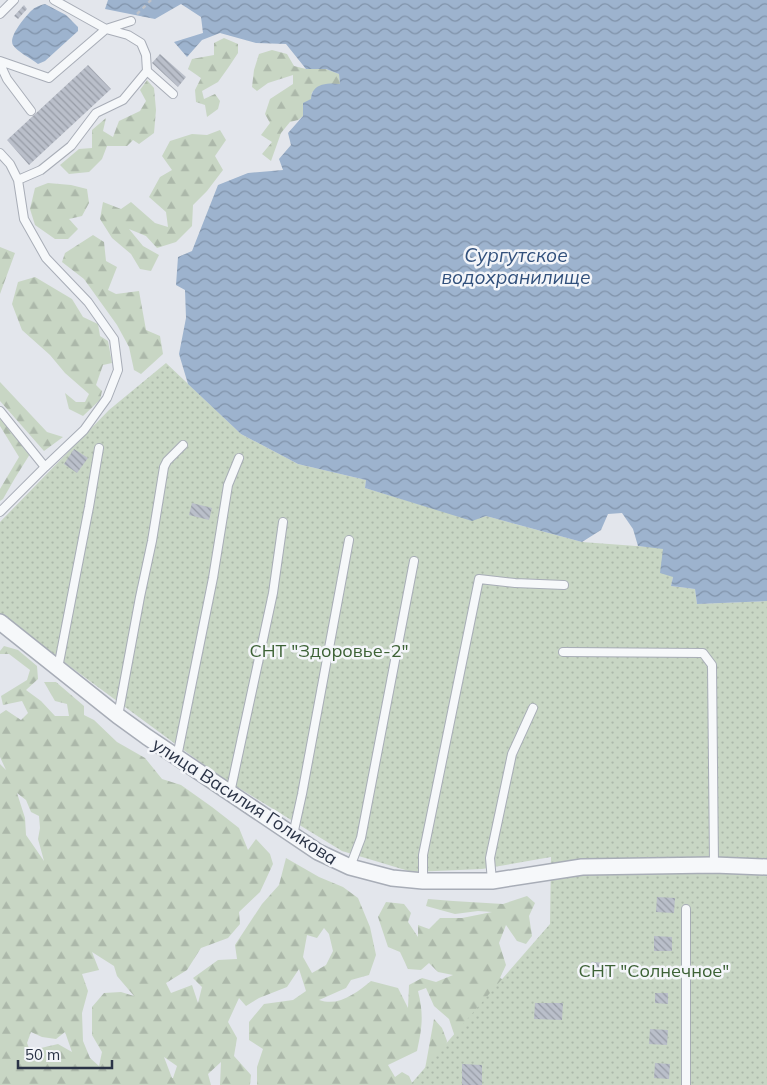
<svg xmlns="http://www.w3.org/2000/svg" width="767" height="1085" font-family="Mulish,sans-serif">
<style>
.forest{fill:url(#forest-firs);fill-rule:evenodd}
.garden{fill:url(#garden-dots)}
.water{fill:url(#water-waves)}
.building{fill:url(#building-back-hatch)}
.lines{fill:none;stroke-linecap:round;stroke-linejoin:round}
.service-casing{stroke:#a8adb7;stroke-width:10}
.minor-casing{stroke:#a8adb7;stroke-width:18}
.path{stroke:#bdc1c8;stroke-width:2.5;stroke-dasharray:4 4;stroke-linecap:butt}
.service{stroke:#f6f8fa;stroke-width:8}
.minor{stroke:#f6f8fa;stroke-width:15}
.labels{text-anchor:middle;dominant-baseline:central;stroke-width:5;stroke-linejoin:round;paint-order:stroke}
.park-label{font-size:18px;fill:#3d6236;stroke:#f3f5f9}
.street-label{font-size:18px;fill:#2a3346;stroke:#f3f5f9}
.water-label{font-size:19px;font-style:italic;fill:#31507c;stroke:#f3f5f9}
</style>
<defs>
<pattern id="forest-firs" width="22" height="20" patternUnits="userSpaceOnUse" patternTransform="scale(1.25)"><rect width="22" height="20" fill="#c8d6c4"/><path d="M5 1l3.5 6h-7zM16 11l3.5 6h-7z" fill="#acb8aa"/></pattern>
<pattern id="garden-dots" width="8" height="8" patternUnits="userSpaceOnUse" patternTransform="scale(1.25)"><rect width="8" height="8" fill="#c8d6c4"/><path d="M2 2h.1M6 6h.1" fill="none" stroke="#acb8aa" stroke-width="1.8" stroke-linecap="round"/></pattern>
<pattern id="water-waves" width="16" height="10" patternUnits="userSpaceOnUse" patternTransform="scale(1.25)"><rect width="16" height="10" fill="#9db3ce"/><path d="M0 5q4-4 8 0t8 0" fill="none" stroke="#8092a9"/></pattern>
<pattern id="building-back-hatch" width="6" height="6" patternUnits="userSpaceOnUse" patternTransform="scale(1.25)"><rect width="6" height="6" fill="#babfca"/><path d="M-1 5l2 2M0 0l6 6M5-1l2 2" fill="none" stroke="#979ca6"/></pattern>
</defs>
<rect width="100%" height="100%" fill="#e3e6ec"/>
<path class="forest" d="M224 38 238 44V53L228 68 218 82 202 91 204 99 215 94 220 101 218 109 207 117 205 105 196 102 195 90 201 78 188 69 192 59 214 55V43Z
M272 50 287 54 294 66 306 69H326L339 74 340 84 312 92 311 99 303 116 298 120 290 122 281 133 271 161 262 154 272 142 261 135 270 123 265 114 270 99 293 84V75L268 83 257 91 252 87 254 70 259 54Z
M147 80 154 88 156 110 154 133 139 144 133 140 127 146H107L102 159 89 172 69 174 60 165 79 149 92 148V130L106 118 103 131 113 137 119 121 140 111 146 101 140 90Z
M220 130 226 140 215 156 223 170 207 191 193 205 192 226 176 242 157 248 146 236 129 229 143 246 159 255 151 271 140 269 131 254 112 238 100 219 103 202 121 209 131 202 155 223 168 227 166 212 149 197 160 177 172 170 162 156 170 141 192 134 207 135Z
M48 183 71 185 87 189 89 203 82 216 69 219 78 229 68 239H55L35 225 30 209 35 188Z
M93 235 104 242 106 261 117 267 108 290 116 294 139 291 146 330 160 336 163 354 141 374 134 370 129 347 117 325 84 279 62 262 65 253Z
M0 247 15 253 0 294Z
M35 277 72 299 83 317 98 324 100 336 108 341 112 363 103 365 96 385 102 391 100 400 83 416 69 409 65 393 76 402H85L89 394 65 373 50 355 22 330 12 304 18 282Z
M0 382 47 432 63 437 44 451 0 401Z
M0 415 7 422 30 454 15 478 3 499 0 501V489L19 457 0 426Z
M4 646 18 650 37 666 38 679 26 690 41 701 55 716H69L67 704 55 701 44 682H56L84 706V715L94 720 117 742 145 758 162 779 181 785 212 807 239 828 248 850 256 839 270 854 273 864 260 892 239 912 240 924 228 938 201 948 187 970 166 983 171 993 192 985 198 1003 202 987 193 978 218 960 237 959 235 945 262 904 279 885 286 858 319 877 343 887 358 898 370 927 376 955 369 975 351 980 346 988 319 1000C339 1007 356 993 371 981L398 988 408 1008 409 985 422 978 436 982 453 975 438 972 429 963 421 970 408 969 400 952 388 947 378 917 386 902 404 904 411 913 408 922 418 937V925L429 929 440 918H462L492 912 478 911 455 914 426 906 428 899 453 901 503 904 527 896 535 903 529 916 532 936 526 944 517 941 506 925 499 943 506 965 500 978 516 986 535 978 549 964 555 944 550 922 555 910 568 918 570 934 581 940 589 957 582 972 593 981 612 980 621 984 618 994H594L587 1028 584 1036 574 1027V1039L585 1048 590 1062 584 1073 585 1085H508L501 1082 499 1085H484L487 1078 481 1068 460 1052 449 1019 434 1006 426 988 418 991C424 1015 422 1028 417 1051L388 1065 395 1077 402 1072 409 1076 413 1085H257V1067L263 1049 249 1040V1022L264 1004 293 1000 306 991 299 969 287 987 259 998 246 1006 239 998 228 1022 237 1038 234 1056 251 1075 250 1085H220L221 1062 208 1074 211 1085H0V764L6 770 0 757V714L6 710 21 720 28 713 22 701 3 705 1 696 27 680 30 670 9 654H0V651ZM17 793 26 800 31 812 39 816 40 828 38 839 44 861 26 835 25 818ZM324 928 329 934 333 951 326 965 312 973 303 957 307 935 317 938ZM92 952 114 966 117 976 134 996 121 992 104 993 92 1007V1035L102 1052 99 1066 90 1058 83 1041 82 1013 88 991 82 974 99 970ZM31 1032 42 1037 56 1039 65 1032 72 1052 58 1044 41 1048 34 1061 27 1043ZM164 1057 177 1066 173 1078H172Z
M434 1019 442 1028 447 1041 444 1062 419 1085 425 1069Z"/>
<path class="garden" d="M166 363 241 434 298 464 366 480 365 488 472 520 486 516 582 542 663 548 673 577 671 586 695 589 697 604 767 601V1085H410L550 924 551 857 482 869 412 872 342 851 219 776 0 615V522L109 410Z"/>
<path class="water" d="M108 0H767V601L697 604 695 589 671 586 673 577 660 573 663 549 638 546 633 529 622 513 608 514 601 530 582 542 486 516 472 521 365 488 366 480 298 464 241 434 188 384 179 354 186 318 185 290 176 285 178 257 192 251 218 185 248 173 283 170 279 159 291 145 288 133 303 116V103L311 99C311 96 312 92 314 90 319 83 332 83 340 84L339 74 326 69H306L286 44 256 43 220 33 202 40 187 57 174 42 203 33 201 17 181 4 155 19 105 9Z
M45 4 66 15 78 27V31L45 61 38 64C32 59 16 51 13 45 8 37 25 17 31 11 35 7 40 5 45 4Z"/>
<path class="building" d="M24 5 27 9 18 19 14 16Z
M160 54 186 77 178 87 152 63Z
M88 65 111 89 29 165 7 140Z
M74 449 88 458 77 473 64 464Z
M192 503 212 508 209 520 189 515Z
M657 897 675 898 674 913 656 912Z
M654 936 672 937V951H654Z
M591 962 607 963 606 977H591Z
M655 993H668V1004L655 1003Z
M535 1003H563L562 1020 534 1019Z
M650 1029 668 1030 667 1045 649 1044Z
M655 1063 670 1064 669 1079 654 1078Z
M462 1064 482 1065V1085H462Z"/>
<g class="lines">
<g class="service-casing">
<path id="service" d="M54 0 106 29 128 35 141 43 146 55 147 71 173 94
M0 14 14 0
M0 61 49 78 106 29 131 21
M0 64 7 79 31 111
M0 153 10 164 18 180 24 219 46 258 88 302 114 339 118 370 107 398 84 430 45 467 0 512
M18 180 41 170 71 146 96 113 123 100 147 71
M0 411 45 467
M563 652 703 653 712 665 714 865
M58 668 89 507 99 448
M118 716 140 597 152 541 164 467 167 461 183 445
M177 757 213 578 228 485 239 458
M230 793 273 593 283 522
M293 835 302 794 349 540
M350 867 361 838 414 561
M423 881V855L479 579 515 583 564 585
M492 881 490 858 512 754 533 708
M686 1085V909"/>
</g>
<g class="minor-casing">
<path id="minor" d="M0 622 118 716 147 737 318 852 350 867 392 878 423 881H492L582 867 714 865 767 867"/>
</g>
<path class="path" d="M137 14 151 0"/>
<use href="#service" class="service"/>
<use href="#minor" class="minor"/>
</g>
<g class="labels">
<g class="park-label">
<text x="329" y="650">СНТ "Здоровье-2"</text>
<text x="654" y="970">СНТ "Солнечное"</text>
</g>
<g class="street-label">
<text transform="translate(245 801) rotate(33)">улица Василия Голикова</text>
</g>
<g class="water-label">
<text x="516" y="255">Сургутское<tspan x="516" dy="22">водохранилище</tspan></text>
</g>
</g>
<path d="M18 1060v8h94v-8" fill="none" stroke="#2a3346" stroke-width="2.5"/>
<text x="25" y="1060" font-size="15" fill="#2a3346" stroke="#f3f5f9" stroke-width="4" paint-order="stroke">50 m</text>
</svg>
